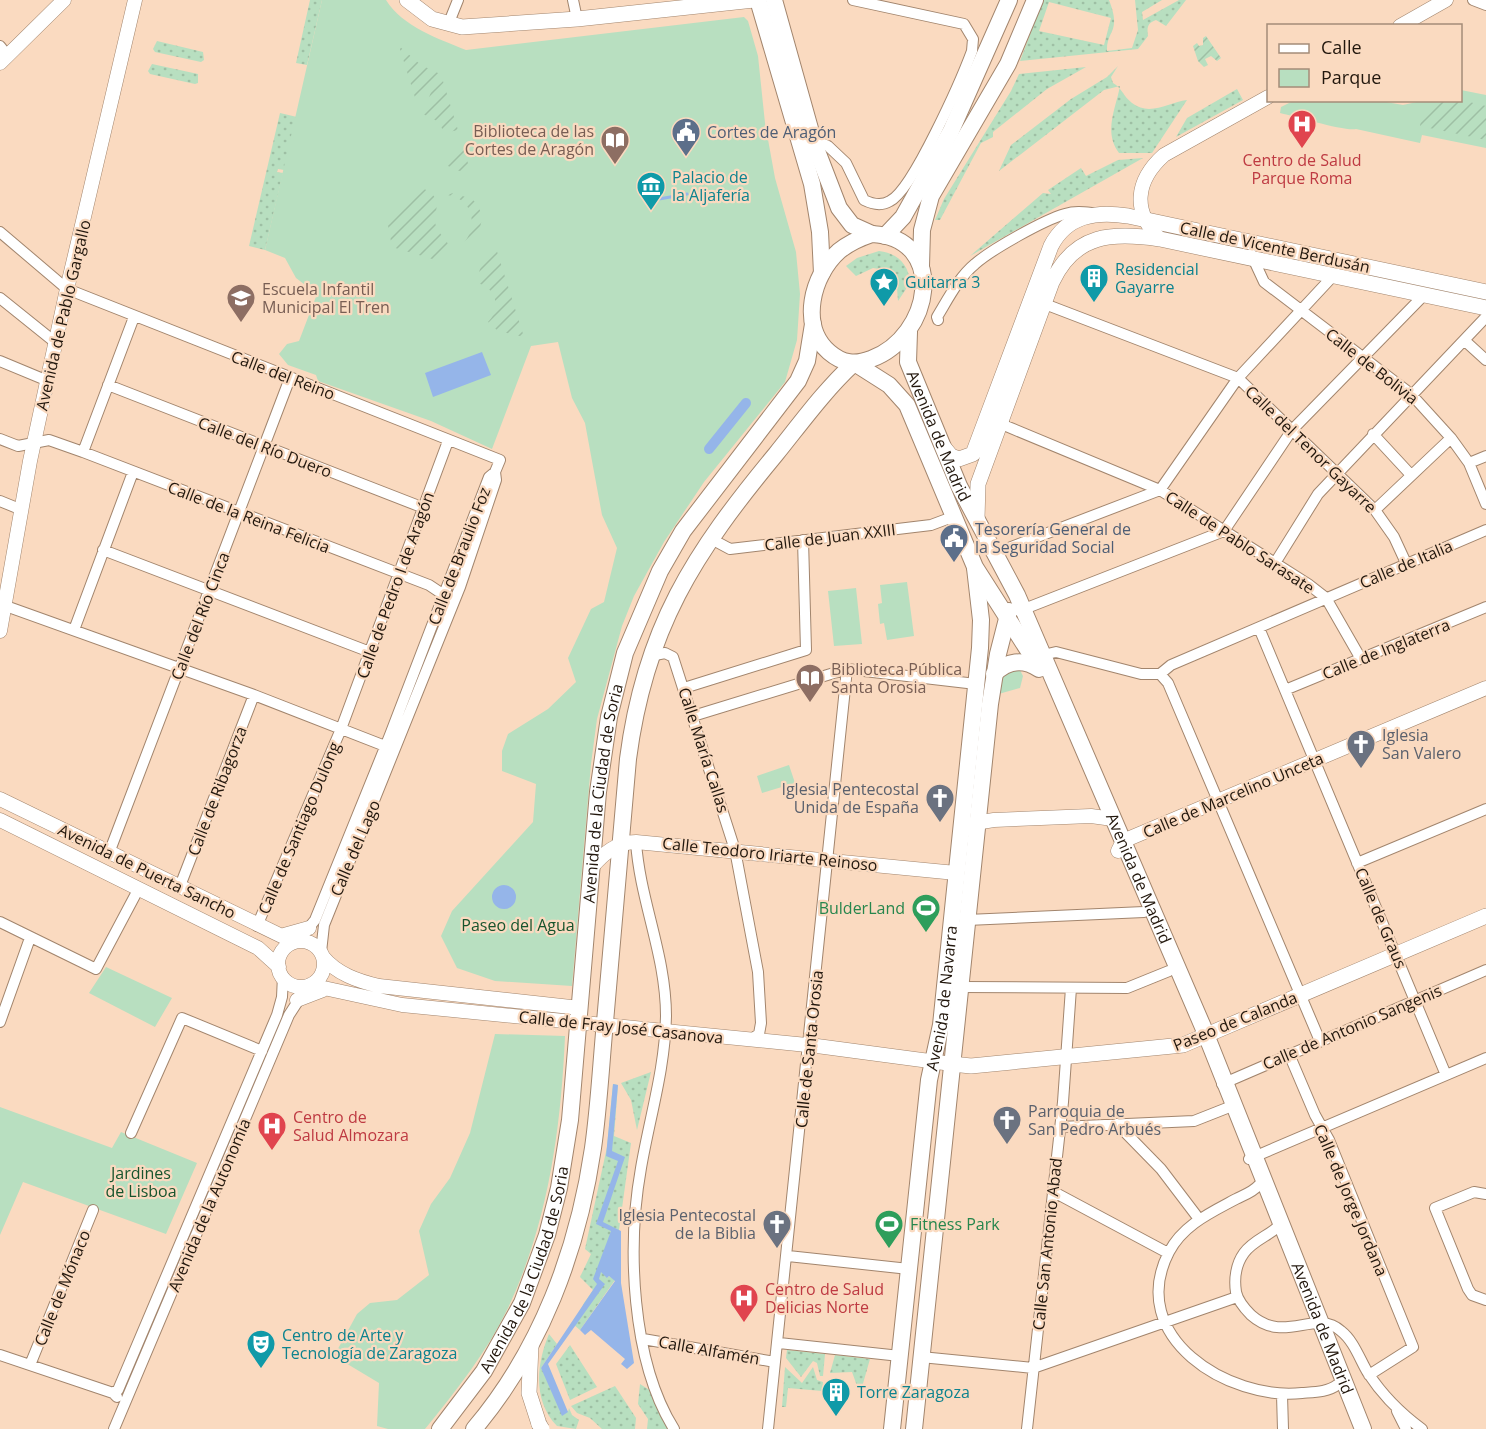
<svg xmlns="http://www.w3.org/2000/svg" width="1486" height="1429" font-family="'Open Sans',sans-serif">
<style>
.grass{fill:url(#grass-dots);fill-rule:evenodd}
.park{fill:#b8dfc0}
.garden{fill:url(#garden-furrows)}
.water{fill:#95b5e9}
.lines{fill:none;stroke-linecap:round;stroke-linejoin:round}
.stream{stroke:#95b5e9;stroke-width:3}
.canal{stroke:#95b5e9;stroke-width:10}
.minor-casing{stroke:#a2856d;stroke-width:12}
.tertiary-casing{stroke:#a2856d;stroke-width:15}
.secondary-casing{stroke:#a2856d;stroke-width:16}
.primary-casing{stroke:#a2856d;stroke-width:18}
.minor{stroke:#fff;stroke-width:10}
.tertiary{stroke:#fff;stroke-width:14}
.secondary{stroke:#fff;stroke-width:15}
.primary{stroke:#fff;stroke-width:16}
.secondary-bridge-casing{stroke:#a2856d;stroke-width:16;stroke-linecap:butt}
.secondary-bridge{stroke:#fff;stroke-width:15}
.labels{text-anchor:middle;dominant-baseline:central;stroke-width:4.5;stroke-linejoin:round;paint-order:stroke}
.education-label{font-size:16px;fill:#785e54;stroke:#fadac0;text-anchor:start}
.service-label{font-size:16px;fill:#4e5e75;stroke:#fadac0;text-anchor:start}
.health-label{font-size:16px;fill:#be3a42;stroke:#fadac0;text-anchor:start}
.culture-label{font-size:16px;fill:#0d838f;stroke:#fadac0;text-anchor:start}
.street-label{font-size:16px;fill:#22170d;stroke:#fadac0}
.worship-label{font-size:16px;fill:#5b616d;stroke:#fadac0;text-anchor:start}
.leisure-label{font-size:16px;fill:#27864d;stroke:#fadac0;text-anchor:end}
.park-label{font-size:16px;fill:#17542d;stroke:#fadac0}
</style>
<defs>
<pattern id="grass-dots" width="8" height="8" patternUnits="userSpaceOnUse" patternTransform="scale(1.5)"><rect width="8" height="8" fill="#b8dfc0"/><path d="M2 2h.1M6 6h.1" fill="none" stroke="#9ebfa4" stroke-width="1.8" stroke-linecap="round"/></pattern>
<pattern id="garden-furrows" width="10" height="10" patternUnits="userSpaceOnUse" patternTransform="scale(1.5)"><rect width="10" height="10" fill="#b8dfc0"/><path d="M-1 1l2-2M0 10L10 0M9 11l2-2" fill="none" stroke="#9ebfa4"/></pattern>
</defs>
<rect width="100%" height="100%" fill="#fadac0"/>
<path class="grass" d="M310 0H322L307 65 296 63Z
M1043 0H1109C1122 33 1106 30 1107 51L1132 48 1138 30 1135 0H1162L1142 12 1143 20 1179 0H1186L1166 26 1156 20C1147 23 1147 28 1148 36L1138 49 1020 61ZM1049 2 1111 18 1104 45 1039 31Z
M157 41 203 52 204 60 201 62 155 52 153 49Z
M152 64 198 74V83L195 84 150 74 148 71Z
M1118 66 1111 77 1113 83C1122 88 1123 96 1132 103 1150 117 1169 102 1187 100L1152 153H1119C1103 132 1116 108 1120 86L1104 90 999 171 1011 145 1071 99 1107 77Z
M1086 67 1047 89 993 132V137L981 143 940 220H935L944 199 1011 91 1019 74Z
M1237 89 1243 100 1176 137 1187 118Z
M280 113 297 117 284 170 278 169 277 172 283 173 265 250 249 246Z
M1143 158 970 256 1043 193 1051 194 1048 190 1081 168 1086 176 1118 160Z
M879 251C897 253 909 264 910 283L898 301 897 288 885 270 873 268 856 276 846 266 857 258Z
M651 1072 637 1130 631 1100 621 1083Z
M613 1084 618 1085 614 1136 631 1143 619 1230H616L607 1278 609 1276 615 1280 580 1330 574 1325 584 1303 593 1290 580 1277 591 1254 585 1249 607 1147Z
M549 1334 557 1344 541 1368 568 1412 569 1408 572 1415 579 1420 576 1429 557 1426C533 1401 536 1365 549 1334Z
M570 1345 597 1387 570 1400 556 1364Z
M787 1350 825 1354 823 1376H820L817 1363 813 1361 801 1377 786 1358Z
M835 1355 870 1359 860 1394 852 1372 830 1373Z
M785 1367 802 1383 813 1367 817 1380 823 1382 822 1391 788 1388 786 1407H782Z
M640 1384 651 1391 668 1429H647L648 1419 638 1404Z
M615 1386 636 1418 635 1429H602L590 1418 577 1413 571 1406Z"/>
<path class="park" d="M322 0H386C403 27 439 39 466 50L744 17 748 21 758 56 765 123 775 178 796 252 800 294 797 340 785 382 704 482 664 542 634 596 622 626 597 719 591 764 572 986 495 981 457 968 441 936 452 911 533 822 536 784 502 771V751L508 734 548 709 576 682 568 658 591 609 604 602 617 548 602 515 585 423 572 398 558 342 531 346 492 449 431 421 318 381 316 375 288 365 279 354 287 344 299 341 317 294 296 278 285 258 265 250Z
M1461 90 1486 95V148L1422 135 1420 143 1356 129C1347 132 1294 116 1280 113L1281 107 1293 101 1375 100 1403 105 1421 101 1460 100Z
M907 582 914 636 887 640 884 623 880 624 878 604 882 603 880 585Z
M856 588 862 644 834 646 828 591Z
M1018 666 1023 676 1020 688 995 695 1002 675Z
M789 765 795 783 762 793 757 776Z
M106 967 172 998 155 1027 89 993Z
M495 1034 565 1036C561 1129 548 1223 508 1308 487 1352 456 1391 425 1429H388L377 1426 379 1383 334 1356 357 1314 370 1303 397 1300 429 1275 419 1231 431 1204 450 1178 470 1133Z
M0 1107 112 1148 121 1132 197 1163 166 1234 23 1182 0 1235Z"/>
<path class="garden" d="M1206 36 1221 58 1217 61 1211 56 1205 59 1208 65 1204 67 1198 61 1193 46 1197 43 1199 46 1203 45V38Z
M399 46 421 65 440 74 427 87 417 104Z
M443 81 458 130 444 133 439 122 423 114 431 92Z
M1461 100 1486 106V140L1420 126 1422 113 1437 101Z
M462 144 471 173 455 170 443 163Z
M425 189C428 194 432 192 435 198 440 208 432 216 436 226 440 236 447 238 451 251L439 261 392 247 387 220Z
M453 193 472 199C488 213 483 236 463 244 479 226 473 198 447 195Z
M495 245 524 337 498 331 488 322C502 308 496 286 476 283L482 262Z"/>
<path class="water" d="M482 352 491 375 433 397 425 373Z
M492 897a12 12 0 1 1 24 0a12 12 0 1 1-24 0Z
M613 1084 618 1085 612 1151 625 1157 603 1222 621 1231V1283L634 1363 627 1369 621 1364 625 1359 591 1330 585 1335 580 1330 615 1281 609 1276 607 1278 601 1272 599 1279 605 1284 548 1364 568 1412 562 1416 541 1368 597 1284 593 1279 611 1231 596 1224 618 1161 606 1156Z"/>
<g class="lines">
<path class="stream" d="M659 199 687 194"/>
<path class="canal" d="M709 449 746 403"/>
<g class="minor-casing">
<path id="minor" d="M573 0 577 19
M1473 0 1486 5
M448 25 458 0
M0 46 8 56
M813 139 828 146 846 163 864 200C872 204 882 206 890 201 913 190 962 78 972 51L973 39 964 24 853 0
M0 232 67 289 500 460 495 472 496 480 460 587 324 925 321 952
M1251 254 1264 282 1411 394 1451 438 1469 463 1486 504
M0 298 56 343
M1039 307 1050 306 1238 378 1375 510 1394 537 1406 563
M938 320 937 317C948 299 959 277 975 264 992 249 1044 220 1065 214 1075 211 1083 212 1093 213
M1464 340 1486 360
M0 361 48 381
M108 385 424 508
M999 418 1006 426 1160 490 1308 584 1326 598 1361 659
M1373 434 1411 475
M0 439 18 446 49 440 83 452 429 585 447 597
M83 452 134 317
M1469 463 1486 456
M0 501 22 510
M1375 510 1451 438
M714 531 717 542 730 549 931 525 955 516
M103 550 370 652
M993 554 1160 490 1238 378 1333 276
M1275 563 1318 494 1486 317
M0 604 254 695 385 746H391
M1019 611 1224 531 1292 430 1424 295
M1259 628 1446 1075
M74 630 133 472
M1043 655 1056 652 1141 674H1160
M650 656 665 653 673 657 735 850 758 972 761 1023 759 1034 750 1040
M1160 674 1168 683 1320 1041
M1160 674 1171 665 1486 530
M684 688 806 650 803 540
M1285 690 1486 607
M693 716 847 669 976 684
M636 842C640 901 666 955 666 1016 665 1069 650 1116 641 1168 627 1246 631 1360 674 1429
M109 853 290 378
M1357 863 1486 809
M180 886 254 695
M967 920 1144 912
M0 922 96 969 139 888
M257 926 341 729 448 441
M298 941 315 920 390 735 489 477 495 472
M960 987 1127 988 1169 971
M0 1022 30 938
M1289 1054 1315 1115 1329 1140 1413 1347 1369 1375
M1222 1084 1486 970
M1117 1124 1161 1169 1199 1219
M1060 1127 1194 1121 1227 1108
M131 1133 182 1018 262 1051
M1249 1159 1486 1058
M1259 1185C1253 1192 1244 1195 1236 1199 1210 1213 1183 1225 1169 1252 1125 1337 1229 1401 1302 1393 1314 1392 1328 1392 1337 1385
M1052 1191 1168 1253
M1486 1194 1474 1192 1435 1208 1468 1289 1472 1295 1486 1300
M1283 1222C1272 1235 1254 1239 1244 1253 1236 1264 1234 1279 1236 1292 1238 1301 1245 1309 1251 1315 1285 1345 1315 1308 1341 1331 1354 1341 1360 1360 1368 1373 1383 1396 1400 1413 1422 1429
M788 1256 909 1269
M643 1339 775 1362
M779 1343 900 1356
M0 1355 113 1393 117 1397
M921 1357 1033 1368 1237 1297
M30 1365 93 1210
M113 1393 118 1390 277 1015 282 997 283 976
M1282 1395 1283 1429
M1397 1411 1406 1429
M114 1429 289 1015 302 995
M768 1429 847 669
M1027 1429 1063 1102 1071 988"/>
</g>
<g class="tertiary-casing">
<path id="tertiary" d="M1400 26 1446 0
M0 63 64 0
M1160 239C1132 212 1135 181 1164 155L1268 97
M0 631 30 461 67 289 135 0
M0 799 294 942
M0 820 258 948 279 967
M970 829 981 822 994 820 1091 816 1113 819
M1118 851 1123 841 1486 688
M592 867C604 853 617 842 636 842L956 873
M284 935 309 928
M278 964a23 23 0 1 1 46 0a23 23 0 1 1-46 0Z
M323 957C337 974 358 981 379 986L580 1008
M310 985 402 1005 817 1046 952 1064
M297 1000 323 990"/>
</g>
<g class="secondary-casing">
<path id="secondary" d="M407 0 432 19 462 27 577 19 754 0
M942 445 951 456 959 459 973 454 1051 246C1067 215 1096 211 1128 216L1486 292
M977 519 978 484 1052 282C1075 233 1113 232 1160 239L1486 308
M952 1064 971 1066 1183 1045 1486 916
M531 1345 529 1393 539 1424"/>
</g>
<g class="primary-casing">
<g id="primary">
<path d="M758 0 812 184 820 232 822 273"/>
<path d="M774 0 814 143 839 208 852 225 872 234"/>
<path d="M872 234C949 238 932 337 871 359 855 365 843 364 829 352 799 326 812 275 839 251 849 243 860 238 872 234Z"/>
<path d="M885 236 903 217 951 131 1009 0"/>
<path d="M921 266 922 230 931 196 1008 64 1035 0"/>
<path id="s1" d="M909 332 908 362 959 486 1017 595 1203 1027 1363 1429"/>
<path d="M856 364 889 385 907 405 975 567 1035 661"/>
<path d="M994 674C1007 661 1023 658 1039 669L1040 667"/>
<path id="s2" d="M440 1429 484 1371 522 1303 547 1235 559 1188 570 1120 598 792 609 717 625 653 660 571 683 531 798 381 807 361 813 324"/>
<path d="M474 1429C541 1350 578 1250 593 1148 599 1106 601 1064 605 1022 613 934 620 847 628 759 645 628 694 553 776 454 801 423 824 391 853 364"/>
<path id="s3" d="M892 1429 929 1080 941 1025 980 648 981 620 975 568"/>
<path d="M914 1429 990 704 998 654 1009 611"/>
</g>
</g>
<use href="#minor" class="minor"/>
<use href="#tertiary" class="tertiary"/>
<use href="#secondary" class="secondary"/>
<use href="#primary" class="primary"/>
<g class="secondary-bridge-casing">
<path id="secondary-bridge" d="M539 1424 542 1429"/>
</g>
<use href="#secondary-bridge" class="secondary-bridge"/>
</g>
<defs>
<g id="hospital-pin" transform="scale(1.5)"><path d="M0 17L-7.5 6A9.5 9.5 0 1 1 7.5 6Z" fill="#e0444e" stroke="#fadac0"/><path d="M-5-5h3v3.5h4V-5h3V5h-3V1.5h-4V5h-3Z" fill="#fff"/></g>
<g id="civic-pin" transform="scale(1.5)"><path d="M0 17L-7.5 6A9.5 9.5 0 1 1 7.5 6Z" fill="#5c6f8a" stroke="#fadac0"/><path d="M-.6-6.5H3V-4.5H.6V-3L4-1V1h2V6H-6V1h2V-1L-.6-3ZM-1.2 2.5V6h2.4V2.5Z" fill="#fff"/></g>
<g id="library-pin" transform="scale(1.5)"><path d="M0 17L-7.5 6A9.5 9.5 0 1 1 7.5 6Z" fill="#8d6e63" stroke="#fadac0"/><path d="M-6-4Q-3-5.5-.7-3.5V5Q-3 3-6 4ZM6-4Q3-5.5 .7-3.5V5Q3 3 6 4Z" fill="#fff"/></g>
<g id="museum-pin" transform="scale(1.5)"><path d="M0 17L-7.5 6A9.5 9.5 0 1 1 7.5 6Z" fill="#0f9aa8" stroke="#fadac0"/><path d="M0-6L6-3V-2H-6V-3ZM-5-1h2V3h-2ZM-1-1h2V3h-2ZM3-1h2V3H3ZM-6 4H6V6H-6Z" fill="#fff"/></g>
<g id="building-pin" transform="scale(1.5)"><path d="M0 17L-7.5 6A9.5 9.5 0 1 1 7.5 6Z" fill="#0f9aa8" stroke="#fadac0"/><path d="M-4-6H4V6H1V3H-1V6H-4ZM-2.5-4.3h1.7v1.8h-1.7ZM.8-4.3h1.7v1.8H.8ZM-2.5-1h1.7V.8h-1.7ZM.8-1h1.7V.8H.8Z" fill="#fff"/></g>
<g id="sight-pin" transform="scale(1.5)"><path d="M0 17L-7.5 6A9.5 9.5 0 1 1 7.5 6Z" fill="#0f9aa8" stroke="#fadac0"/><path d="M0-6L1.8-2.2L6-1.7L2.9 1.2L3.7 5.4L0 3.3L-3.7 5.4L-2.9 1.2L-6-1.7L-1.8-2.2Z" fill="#fff"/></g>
<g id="school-pin" transform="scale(1.5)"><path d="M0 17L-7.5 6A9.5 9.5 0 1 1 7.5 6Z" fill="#8d6e63" stroke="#fadac0"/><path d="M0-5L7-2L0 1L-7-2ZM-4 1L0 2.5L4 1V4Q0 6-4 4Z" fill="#fff"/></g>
<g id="church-pin" transform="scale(1.5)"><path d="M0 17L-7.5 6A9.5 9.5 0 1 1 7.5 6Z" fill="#6b7280" stroke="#fadac0"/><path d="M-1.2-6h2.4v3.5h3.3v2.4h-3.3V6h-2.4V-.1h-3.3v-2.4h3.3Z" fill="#fff"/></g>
<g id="stadium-pin" transform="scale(1.5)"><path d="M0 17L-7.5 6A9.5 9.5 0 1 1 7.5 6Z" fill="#2e9e5b" stroke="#fadac0"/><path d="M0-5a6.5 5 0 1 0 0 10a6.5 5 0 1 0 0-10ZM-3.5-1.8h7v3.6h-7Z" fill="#fff"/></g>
<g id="theatre-pin" transform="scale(1.5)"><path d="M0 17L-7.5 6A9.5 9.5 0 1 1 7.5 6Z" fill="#0f9aa8" stroke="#fadac0"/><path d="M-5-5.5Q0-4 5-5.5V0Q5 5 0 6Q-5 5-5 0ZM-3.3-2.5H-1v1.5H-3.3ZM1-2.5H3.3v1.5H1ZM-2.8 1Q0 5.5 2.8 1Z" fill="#fff"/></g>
</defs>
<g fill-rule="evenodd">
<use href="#hospital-pin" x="1302" y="124"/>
<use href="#civic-pin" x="686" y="132"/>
<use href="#library-pin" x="615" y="140"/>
<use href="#museum-pin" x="651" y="186"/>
<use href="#building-pin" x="1094" y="278"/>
<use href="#sight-pin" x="884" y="282"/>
<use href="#school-pin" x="241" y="298"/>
<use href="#civic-pin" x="954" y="538"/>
<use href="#library-pin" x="810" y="678"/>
<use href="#church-pin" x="1361" y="744"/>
<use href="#church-pin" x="940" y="798"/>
<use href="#stadium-pin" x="926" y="908"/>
<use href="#church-pin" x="1007" y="1120"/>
<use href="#hospital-pin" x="272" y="1126"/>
<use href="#church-pin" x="777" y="1224"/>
<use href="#stadium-pin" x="889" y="1224"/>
<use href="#hospital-pin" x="744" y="1298"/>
<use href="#theatre-pin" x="261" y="1344"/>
<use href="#building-pin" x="836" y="1392"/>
</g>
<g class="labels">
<g class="education-label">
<text x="594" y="131" text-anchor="end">Biblioteca de las<tspan x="594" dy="18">Cortes de Aragón</tspan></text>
<text x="262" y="289">Escuela Infantil<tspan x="262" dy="18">Municipal El Tren</tspan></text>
<text x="831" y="669">Biblioteca Pública<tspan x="831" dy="18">Santa Orosia</tspan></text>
</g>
<g class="service-label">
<text x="707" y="132">Cortes de Aragón</text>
<text x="975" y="529">Tesorería General de<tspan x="975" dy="18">la Seguridad Social</tspan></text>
</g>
<g class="health-label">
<text x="1302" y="160" text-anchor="middle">Centro de Salud<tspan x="1302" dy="18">Parque Roma</tspan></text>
<text x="293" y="1117">Centro de<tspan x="293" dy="18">Salud Almozara</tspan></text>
<text x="765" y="1289">Centro de Salud<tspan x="765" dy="18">Delicias Norte</tspan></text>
</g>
<g class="culture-label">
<text x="672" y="177">Palacio de<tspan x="672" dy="18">la Aljafería</tspan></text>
<text x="1115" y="269">Residencial<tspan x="1115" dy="18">Gayarre</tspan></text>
<text x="905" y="282">Guitarra 3</text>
<text x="282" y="1335">Centro de Arte y<tspan x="282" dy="18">Tecnología de Zaragoza</tspan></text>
<text x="857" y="1392">Torre Zaragoza</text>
</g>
<g class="street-label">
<text transform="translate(1275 247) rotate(12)">Calle de Vicente Berdusán</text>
<text transform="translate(63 315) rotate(-77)">Avenida de Pablo Gargallo</text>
<text transform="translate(1372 366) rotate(38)">Calle de Bolivia</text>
<text transform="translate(283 375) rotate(21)">Calle del Reino</text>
<text stroke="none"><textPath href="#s1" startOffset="110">Avenida de Madrid</textPath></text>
<text transform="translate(265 447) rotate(21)">Calle del Río Duero</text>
<text transform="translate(1311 449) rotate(44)">Calle del Tenor Gayarre</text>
<text transform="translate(249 517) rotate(21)">Calle de la Reina Felicia</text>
<text transform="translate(830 537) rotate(-7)">Calle de Juan XXIII</text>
<text transform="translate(1240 542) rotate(33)">Calle de Pablo Sarasate</text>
<text transform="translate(459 556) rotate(-69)">Calle de Braulio Foz</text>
<text transform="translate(1406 564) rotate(-23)">Calle de Italia</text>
<text transform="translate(395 585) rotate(-70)">Calle de Pedro I de Aragón</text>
<text transform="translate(200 616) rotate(-69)">Calle del Río Cinca</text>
<text transform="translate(1386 649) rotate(-22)">Calle de Inglaterra</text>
<text transform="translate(704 750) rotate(72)">Calle María Callas</text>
<text transform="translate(217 791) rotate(-69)">Calle de Ribagorza</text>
<text stroke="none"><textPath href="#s2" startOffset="669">Avenida de la Ciudad de Soria</textPath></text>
<text transform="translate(1233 795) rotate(-23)">Calle de Marcelino Unceta</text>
<text transform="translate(299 828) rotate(-67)">Calle de Santiago Dulong</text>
<text transform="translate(355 848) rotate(-67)">Calle del Lago</text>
<text transform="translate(770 854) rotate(6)">Calle Teodoro Iriarte Reinoso</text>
<text transform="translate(147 871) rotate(26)">Avenida de Puerta Sancho</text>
<text stroke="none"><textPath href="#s1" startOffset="596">Avenida de Madrid</textPath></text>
<text transform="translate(1381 918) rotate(67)">Calle de Graus</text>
<text stroke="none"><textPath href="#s3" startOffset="434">Avenida de Navarra</textPath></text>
<text transform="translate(1235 1021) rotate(-22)">Paseo de Calanda</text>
<text transform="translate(621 1027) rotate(6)">Calle de Fray José Casanova</text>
<text transform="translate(1352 1027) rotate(-23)">Calle de Antonio Sangenis</text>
<text transform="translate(809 1049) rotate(-84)">Calle de Santa Orosia</text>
<text transform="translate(1351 1200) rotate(67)">Calle de Jorge Jordana</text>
<text transform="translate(209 1205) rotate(-67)">Avenida de la Autonomía</text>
<text transform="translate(1047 1244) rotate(-84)">Calle San Antonio Abad</text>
<text stroke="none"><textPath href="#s2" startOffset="183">Avenida de la Ciudad de Soria</textPath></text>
<text transform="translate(62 1288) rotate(-68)">Calle de Mónaco</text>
<text stroke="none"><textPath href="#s1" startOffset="1082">Avenida de Madrid</textPath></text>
<text transform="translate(709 1350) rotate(10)">Calle Alfamén</text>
</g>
<g class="worship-label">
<text x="1382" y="735">Iglesia<tspan x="1382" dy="18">San Valero</tspan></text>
<text x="919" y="789" text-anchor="end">Iglesia Pentecostal<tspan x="919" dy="18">Unida de España</tspan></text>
<text x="1028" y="1111">Parroquia de<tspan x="1028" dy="18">San Pedro Arbués</tspan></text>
<text x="756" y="1215" text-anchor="end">Iglesia Pentecostal<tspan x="756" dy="18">de la Biblia</tspan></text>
</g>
<g class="leisure-label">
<text x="905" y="908">BulderLand</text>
<text x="910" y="1224" text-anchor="start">Fitness Park</text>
</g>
<g class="park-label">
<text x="518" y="925">Paseo del Agua</text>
<text x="141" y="1173">Jardines<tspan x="141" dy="18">de Lisboa</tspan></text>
</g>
</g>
<rect x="1267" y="24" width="195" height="78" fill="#fadac0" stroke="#a48c78" stroke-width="1.5"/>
<rect x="1279" y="44" width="30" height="9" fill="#ffffff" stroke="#a48c78" stroke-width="1.5"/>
<text x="1321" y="54" font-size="18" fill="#22170d">Calle</text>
<rect x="1279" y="69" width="30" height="18" fill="#b8dfc0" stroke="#a48c78" stroke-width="1.5"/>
<text x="1321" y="84" font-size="18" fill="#22170d">Parque</text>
</svg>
